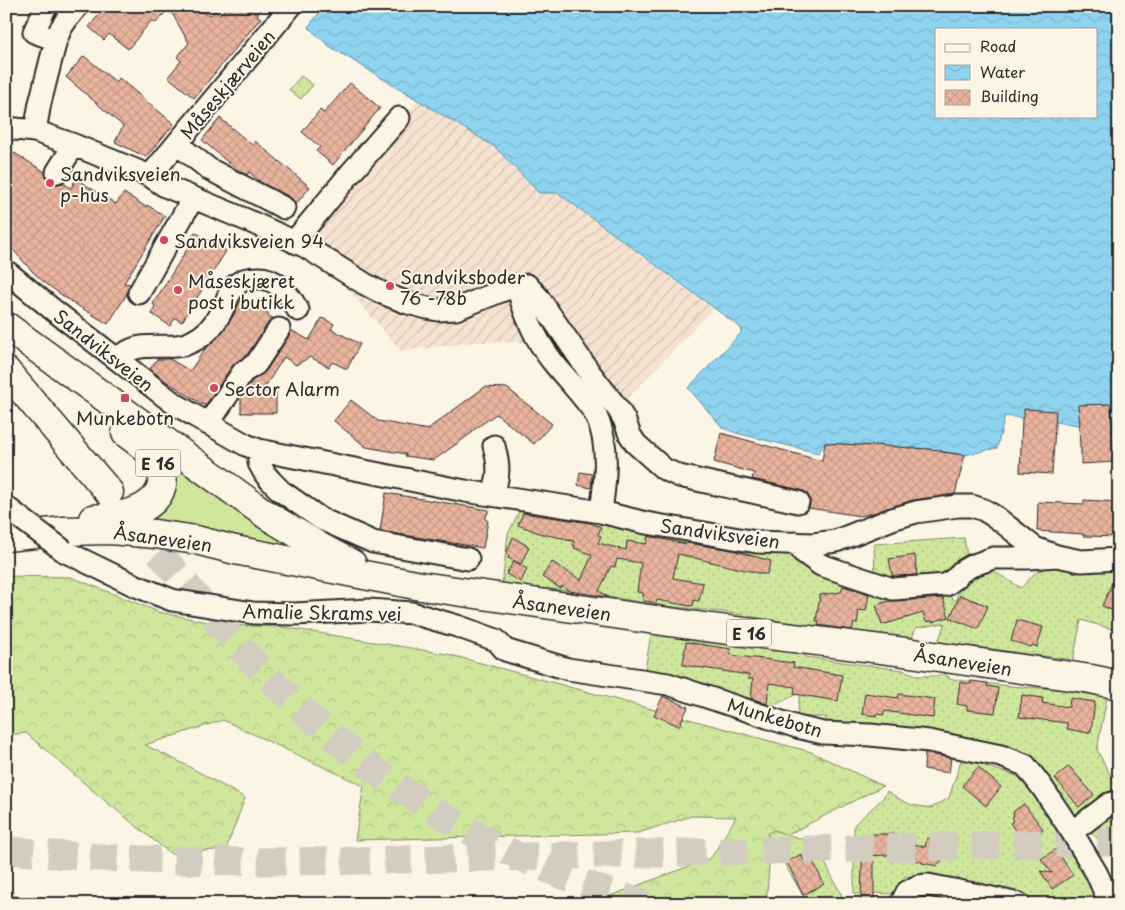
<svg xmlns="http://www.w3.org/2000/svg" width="1125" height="910" font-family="'Playpen Sans',sans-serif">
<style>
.industrial{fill:url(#industrial-furrows)}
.grass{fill:#cfe79c;stroke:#7d8964}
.forest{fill:url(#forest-crowns);stroke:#7d8964}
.garden{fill:url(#garden-dots);stroke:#7d8964}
.water{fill:url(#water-waves);stroke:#6690a1;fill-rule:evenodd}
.building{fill:url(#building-cross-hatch);stroke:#2b2b2b}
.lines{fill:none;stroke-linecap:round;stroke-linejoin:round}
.highway-tunnel{stroke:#d2cdc0;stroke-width:28;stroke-dasharray:28 14;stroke-linecap:butt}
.minor-casing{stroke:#2b2b2b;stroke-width:25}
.highway-casing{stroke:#2b2b2b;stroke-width:31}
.minor{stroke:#fcf5e5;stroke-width:21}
.highway{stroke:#fcf5e5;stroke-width:28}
.minor-bridge-casing{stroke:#2b2b2b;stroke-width:25;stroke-linecap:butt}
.minor-bridge{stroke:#fcf5e5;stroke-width:21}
.poi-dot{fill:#d1495b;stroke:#fcf5e5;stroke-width:2}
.labels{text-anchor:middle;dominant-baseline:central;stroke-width:4;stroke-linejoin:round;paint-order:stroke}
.shield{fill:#fcf5e5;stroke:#6a6863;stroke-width:1}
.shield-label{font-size:16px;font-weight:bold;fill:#2b2b2b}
.street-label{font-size:18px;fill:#2b2b2b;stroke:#fcf5e5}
.poi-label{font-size:18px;fill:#2b2b2b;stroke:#fcf5e5;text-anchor:start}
</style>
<defs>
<pattern id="industrial-furrows" width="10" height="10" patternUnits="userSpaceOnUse" patternTransform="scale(1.25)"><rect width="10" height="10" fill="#f6e2d0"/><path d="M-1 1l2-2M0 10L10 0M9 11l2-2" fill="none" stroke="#d3c2b3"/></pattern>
<pattern id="forest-crowns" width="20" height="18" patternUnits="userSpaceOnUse" patternTransform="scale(1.25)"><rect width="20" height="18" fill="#cfe79c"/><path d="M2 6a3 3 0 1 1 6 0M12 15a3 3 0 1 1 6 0" fill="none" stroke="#b2c687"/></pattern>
<pattern id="garden-dots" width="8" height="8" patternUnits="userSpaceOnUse" patternTransform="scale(1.25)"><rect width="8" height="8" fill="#cfe79c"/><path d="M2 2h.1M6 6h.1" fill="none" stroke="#b2c687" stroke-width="1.8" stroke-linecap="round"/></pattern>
<pattern id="water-waves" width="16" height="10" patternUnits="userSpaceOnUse" patternTransform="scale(1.25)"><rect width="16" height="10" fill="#8ed4f0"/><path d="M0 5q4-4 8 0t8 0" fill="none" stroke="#7bb6ce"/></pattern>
<pattern id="building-cross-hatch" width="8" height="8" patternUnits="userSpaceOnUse" patternTransform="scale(1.25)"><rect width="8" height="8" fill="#e9b49e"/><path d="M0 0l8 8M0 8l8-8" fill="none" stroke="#c89b88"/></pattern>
</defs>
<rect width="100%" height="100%" fill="#fcf5e5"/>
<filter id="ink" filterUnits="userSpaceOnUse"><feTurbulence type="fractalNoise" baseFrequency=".02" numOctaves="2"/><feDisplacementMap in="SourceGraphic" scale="10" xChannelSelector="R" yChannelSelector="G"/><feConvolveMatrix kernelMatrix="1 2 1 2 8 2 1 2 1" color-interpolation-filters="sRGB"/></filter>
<g filter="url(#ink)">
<path class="industrial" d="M418 100 495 147 539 193H558L713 309 613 413 524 342H477L401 351 332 271 295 249Z"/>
<path class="grass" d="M174 457 312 551 144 521Z"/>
<path class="forest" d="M301 76 313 85 301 99 289 90Z
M6 576 71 577 159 612 221 625 282 627 447 654 811 752 883 786 771 843 766 904H544L602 899 711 858 736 817 692 816 638 833 355 840 364 786 223 720 145 745 186 765 245 798 226 849 171 854 104 800 26 733 6 735Z
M6 892 35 904H6Z"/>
<path class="garden" d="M522 506 783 548 821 568 940 586 955 601 967 573 985 566 1021 588 1036 572 1053 565 1090 573 1119 569V631L1081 620 1073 660 938 642 945 623 916 628 912 638 811 626 723 612 664 606 573 591 502 585 508 534Z
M964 538 968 562 952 576 917 581 875 577 874 544Z
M652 628 805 654V657L903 670 919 676H938L944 673 948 676 949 679 1009 686 1056 689 1107 697 1097 750 1119 791V795L1076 822 1038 772 825 725 826 717H797L800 693 766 709 645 670Z
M963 754 985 766 1023 778 1063 829 1104 904H1031L1023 898 905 876 898 894 866 893 865 894H854V825L883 798 887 791 901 800 912 805 931 808 949 798Z
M1119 805V861L1089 830Z
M773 830 815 843 846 904H808L767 834Z
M923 891 971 904H906Z"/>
<path class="water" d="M325 6H427L432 8 434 6H1119V430L1005 416 997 448 965 455 930 449 825 443 818 453 736 433 723 428 688 388 741 333V328L558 193H539L495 147 329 46 308 27ZM936 29H1096V116H936Z"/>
<path class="building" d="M106 6H182L211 15 215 11 220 15 227 6H263L257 15 261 18 194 98 168 77 181 61 177 57 189 43 169 8 156 23 152 20 128 49 109 34 104 40 89 27Z
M84 56 116 82 119 78 174 124 146 157 115 142 123 126 66 77Z
M350 83 380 108 333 165 316 151 320 147 302 132 320 110 324 113Z
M220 118 252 145 255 141 310 187 296 204 294 201 290 197 260 182 249 172 247 175 237 170 202 140Z
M6 150 16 154 45 172 46 178 51 183 57 184 63 183 71 188 76 179 116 204 124 193 146 207 147 205 165 216 124 283 130 284 127 294 108 324 70 301 48 285V286L33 272 6 242Z
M195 232 226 251 182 322 175 318 170 326 152 314 155 306 153 304 189 246 187 245Z
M242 298 269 314 268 316 273 318 269 322 247 355 233 365 205 406 167 382 150 369 157 359H170L190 371 204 350 213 342 225 329 233 316Z
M322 318 334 324 331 329 360 344 347 369 332 362 329 367 310 357 296 365 284 357 263 390 276 389V413H241V398L252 381 266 371 289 336 291 330 309 340Z
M485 387 507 388 552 424 534 444 496 414 472 431 473 432 434 460 405 456 406 454 366 447 334 421 351 400 378 421 429 430V428Z
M1111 404 1114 462 1081 464V448H1080L1079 426 1080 425 1078 405Z
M1024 409 1056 411 1052 474 1020 472 1022 418 1024 417Z
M721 433 822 461 825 443 874 446V445L885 446 941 450V452L965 455 955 494 913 500 873 513 860 516 809 508 810 504V498L806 492 801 490 752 479 754 473 714 462Z
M580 472 592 474 591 488 578 485Z
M386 493 489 510 485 519 488 521 483 548 380 531Z
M1084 500 1119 502V537L1083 536V534L1037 531 1038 502 1084 504Z
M523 513 590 523 601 527 598 535 601 536 598 543 626 550 627 541 646 544 648 536 686 544 687 543 732 550 771 561 767 574H762L678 554 673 578 703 583 699 601 694 600 693 606 690 605V606L657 600 656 603 643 601V593L637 592 641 563 617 559 615 567 611 566 599 591 608 597 569 591 562 586 560 588 542 577 552 562 581 580 592 555 574 548 575 546 573 545 574 541 566 540 567 539 542 534 518 525Z
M513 537 529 547 521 564 508 558 509 555 506 554Z
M915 555 917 575 895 576 892 575 889 559Z
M514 561 527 569 521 582 506 574Z
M1117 572H1119V613L1102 606Z
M843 586 869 594 866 611 859 610 857 624 854 623 852 630 818 625 819 621H816L820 595 841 592Z
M960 595 988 606 978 629 950 618Z
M943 598 949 617 932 622V621L926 622 923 613 882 625 876 605 889 601H894Z
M1017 620 1043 627 1037 647 1032 645 1031 647 1011 641Z
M686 642 731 649 730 655 794 663 793 667 842 675 838 701 794 694 795 687 769 683 767 704 751 698 753 679H748L749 675 683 665Z
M971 681 988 683 987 686 998 688 995 713 967 710V706L957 704 960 682 971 684Z
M865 693 898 698 899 694 935 699 933 718 884 711V715L876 714V716L862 714Z
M1022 695 1043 698 1042 703 1069 707 1070 698 1095 702 1091 731H1089V733L1067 729V723L1019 717Z
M663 696 688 707 679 726 654 715Z
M925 753 951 758 949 773 924 769Z
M1069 766 1094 795 1079 807 1055 778Z
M978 767 1001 787 986 806 962 786Z
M1024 804 1043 829 1028 840 1023 834 1020 837 1010 823 1012 822 1014 811Z
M873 834H898V835H901V840L925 847 927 838 955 844 937 866 922 863V862L913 860 915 852 888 853V855L864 856V835H873Z
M1056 849 1073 875 1052 889 1040 871 1052 873 1041 859Z
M801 854 805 863 812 859 824 884 803 895 787 862Z
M862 861H874V902H861Z"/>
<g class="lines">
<path class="highway-tunnel" d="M132 520C180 577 227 636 279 688 383 790 506 864 647 904
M6 850C118 862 230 862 342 861L1119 842"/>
<g class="minor-casing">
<path id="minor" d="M46 6 34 32 56 40
M6 128 35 131 74 145 150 176 165 186 249 221 306 247 365 284 382 293 408 303 427 308 438 310 456 309 509 288 515 289 519 293C527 321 538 345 557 367 568 380 579 392 589 405 592 409 595 413 597 418 610 445 605 483 601 512
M35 131 40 103 56 40 61 28 67 19 78 6
M177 144 209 169 284 208
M57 172 74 145
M150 176 291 6
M294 242 349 175 399 118
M6 271 52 309 87 336 172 402 195 416 246 445 259 450 465 491 601 512 646 523 757 542 813 544 836 541 892 519 916 512 958 506H972L984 510 997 518 1035 548 1057 556
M139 293 193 198
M519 293 527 285 538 297 590 373 618 409 624 419 630 435 636 444 664 469 679 476 798 502
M116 358C122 355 129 350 136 348 154 343 176 351 193 341 204 336 214 325 220 314 226 304 229 288 240 282 245 278 253 278 258 278 277 277 290 296 298 310
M208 424 243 372 256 364 279 329
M259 450V463L265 474 271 481 281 491 321 519 373 542 468 559
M492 495C500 477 499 464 494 446
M796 543 799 546 803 552 821 565 893 589 946 585 957 577 961 572 971 566 993 558H1029L1057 556 1081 561 1119 559
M64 551 134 585 172 600 253 613 294 614 369 610 412 613 457 626 496 640 505 650 568 669 668 684 797 727 823 733 870 735 929 741 1001 756 1025 765 1042 787 1072 832 1097 874 1110 904
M1072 832 1109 804 1119 801
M901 904 907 892 918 886 928 885 974 894 1019 904"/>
</g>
<g class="highway-casing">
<path id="highway" d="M6 326 268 516 320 547 352 564
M6 371 109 492
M93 519C117 517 155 513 162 485 164 475 160 464 153 456 146 447 135 440 126 433
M6 537 64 531 111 530 155 534 196 540 235 550 421 586 704 627 905 652 1091 679 1119 685"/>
</g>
<use href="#minor" class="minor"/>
<use href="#highway" class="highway"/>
<g class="minor-bridge-casing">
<path id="minor-bridge" d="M6 507 64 551"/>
</g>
<use href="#minor-bridge" class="minor-bridge"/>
</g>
</g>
<g class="poi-dot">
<circle cx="50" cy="183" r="5"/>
<circle cx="164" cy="240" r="5"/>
<circle cx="390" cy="286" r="5"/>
<circle cx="178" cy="290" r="5"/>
<circle cx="214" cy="388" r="5"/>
<rect x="120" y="393" width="10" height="10" rx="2.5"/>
</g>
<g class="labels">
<g class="shield">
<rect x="135.5" y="449.5" width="45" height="27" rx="4"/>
<rect x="726.5" y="619.5" width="45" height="27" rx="4"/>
</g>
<g class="shield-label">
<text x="158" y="463">E 16</text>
<text x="749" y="633">E 16</text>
</g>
<g class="street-label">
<text transform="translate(227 84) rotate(-50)">Måseskjærveien</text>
<text transform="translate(104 350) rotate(38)">Sandviksveien</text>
<text transform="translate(720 533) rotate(8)">Sandviksveien</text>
<text transform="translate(163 538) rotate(8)">Åsaneveien</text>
<text transform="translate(562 607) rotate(8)">Åsaneveien</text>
<text transform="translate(322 612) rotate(1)">Amalie Skrams vei</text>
<text transform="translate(963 661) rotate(9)">Åsaneveien</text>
<text transform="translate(775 717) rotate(16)">Munkebotn</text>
</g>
<g class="poi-label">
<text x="60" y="173">Sandviksveien<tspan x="60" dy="21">p-hus</tspan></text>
<text x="174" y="240">Sandviksveien 94</text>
<text x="400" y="276">Sandviksboder<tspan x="400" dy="21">76 -78b</tspan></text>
<text x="188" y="280">Måseskjæret<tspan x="188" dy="21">post i butikk</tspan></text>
<text x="224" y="388">Sector Alarm</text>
<text x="125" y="417" text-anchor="middle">Munkebotn</text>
</g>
</g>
<rect width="1125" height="910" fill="none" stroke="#fcf5e5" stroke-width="25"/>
<rect x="12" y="12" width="1100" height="885" fill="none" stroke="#2b2b2b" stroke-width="2" filter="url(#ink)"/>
<rect x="935" y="28" width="162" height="90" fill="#fcf5e5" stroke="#a8a49b"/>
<rect x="945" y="44" width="25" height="8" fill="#fcf5e5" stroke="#a8a49b"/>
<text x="980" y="52" font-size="15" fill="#2b2b2b">Road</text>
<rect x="945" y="65" width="25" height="15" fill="url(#water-waves)" stroke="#a8a49b"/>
<text x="980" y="78" font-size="15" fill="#2b2b2b">Water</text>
<rect x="945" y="90" width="25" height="15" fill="url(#building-cross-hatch)" stroke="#a8a49b"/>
<text x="980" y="102" font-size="15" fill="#2b2b2b">Building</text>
</svg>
